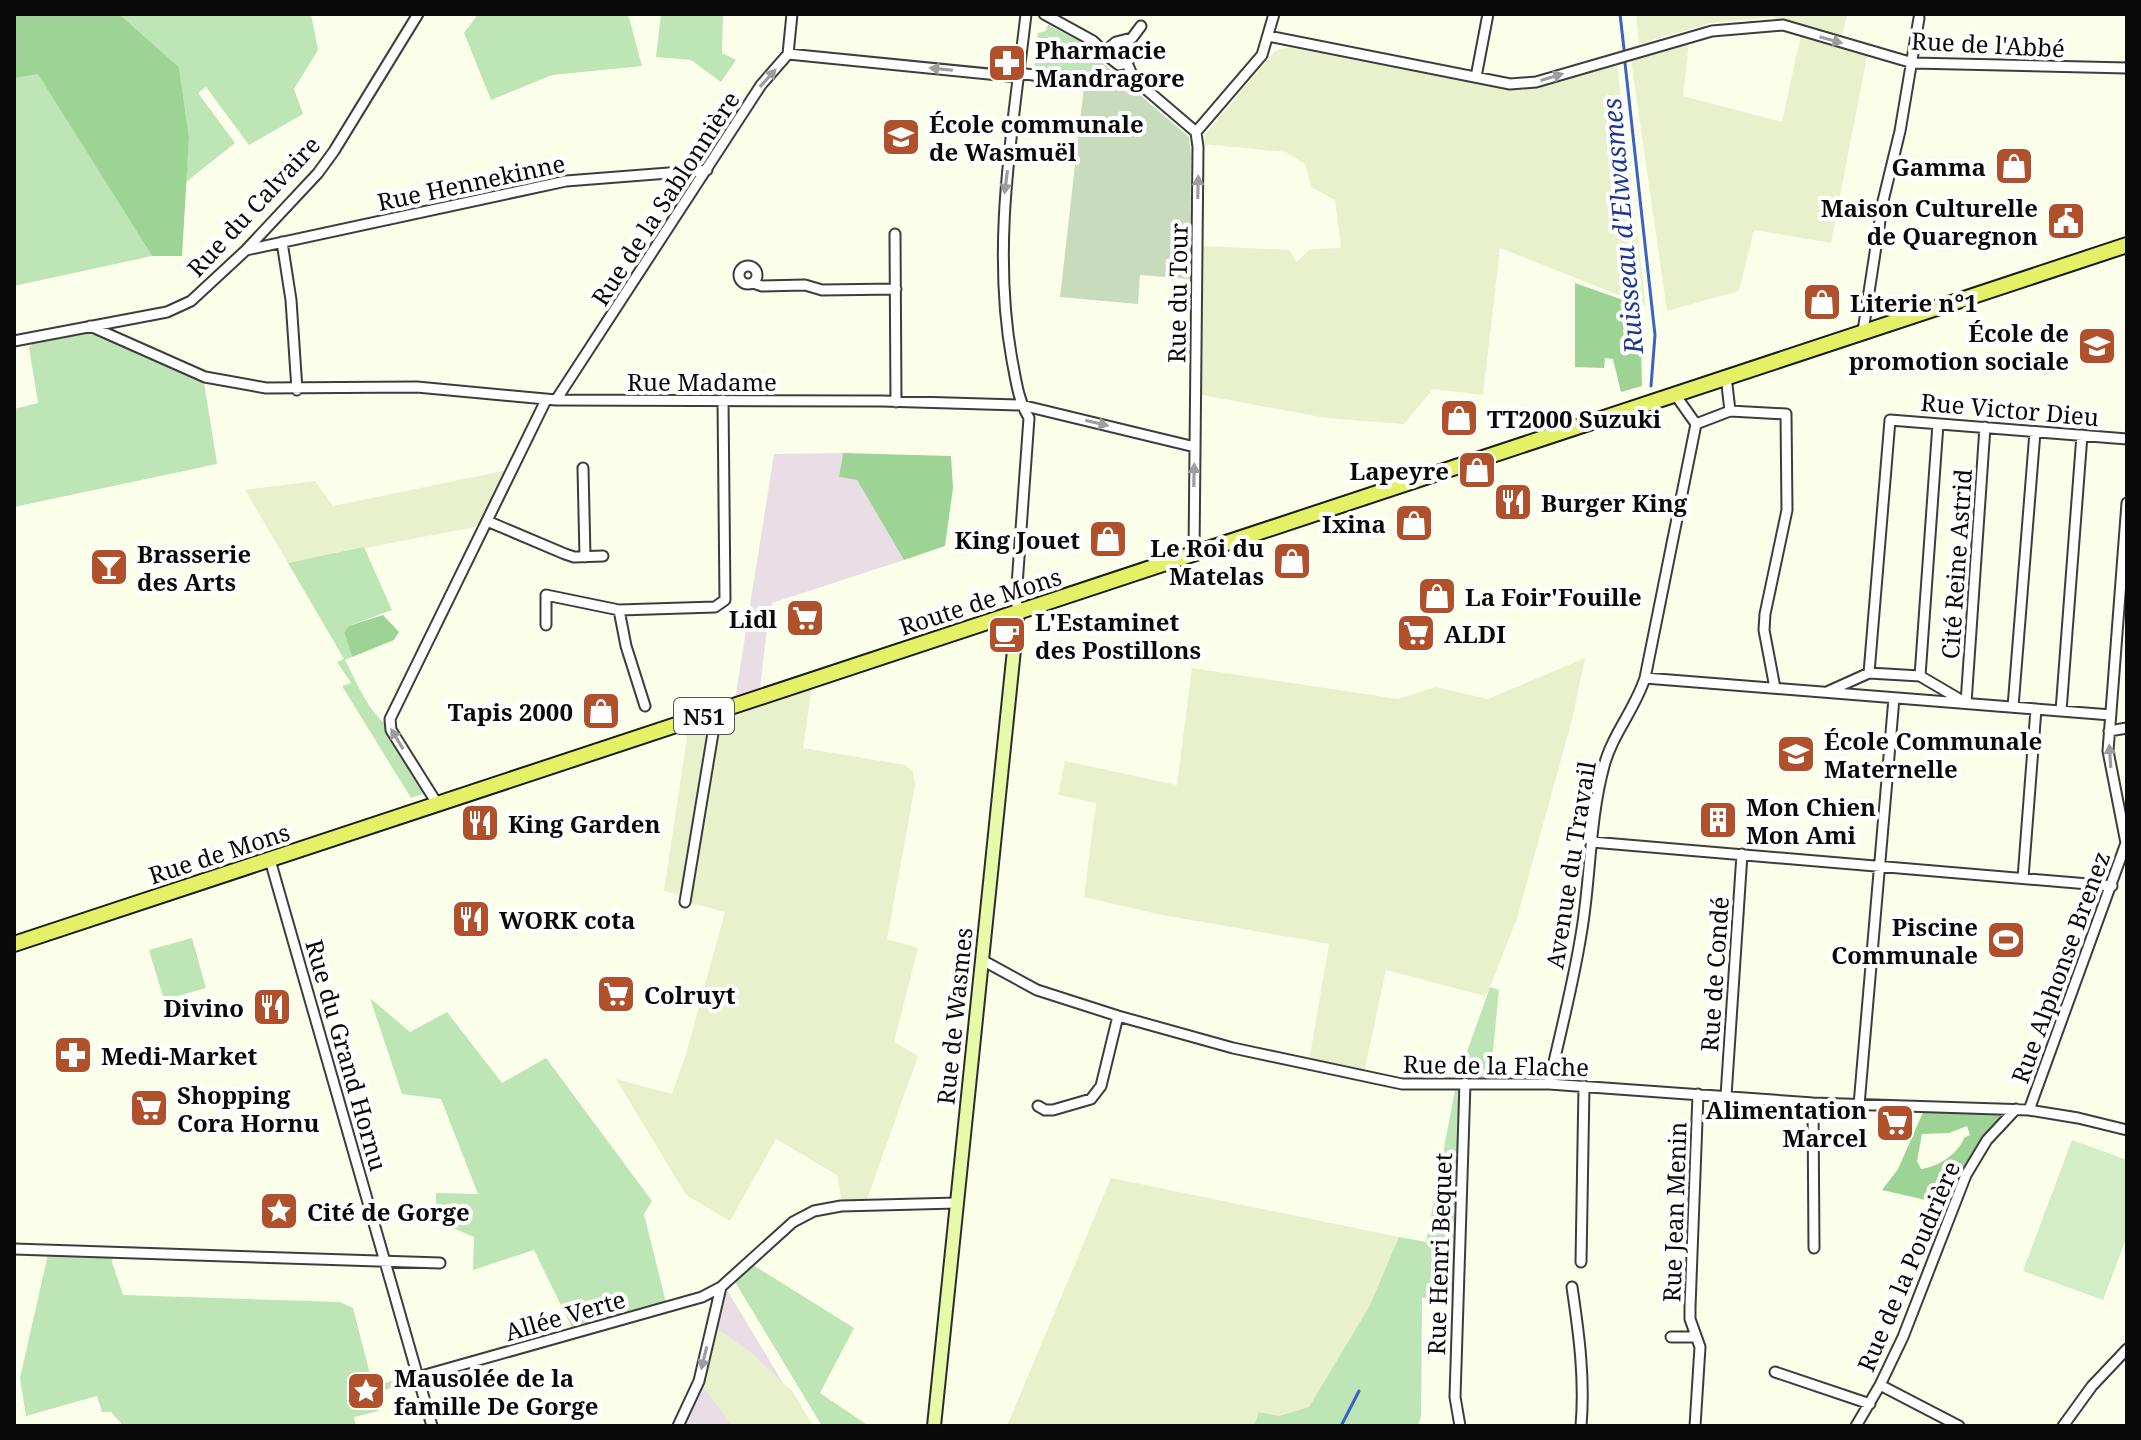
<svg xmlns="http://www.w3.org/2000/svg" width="2141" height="1440" font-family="'Noto Serif',serif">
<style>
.industrial{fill:#e9dee6}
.farmland{fill:#e8f1cb}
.green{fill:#bee5b5}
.forest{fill:#9dd496;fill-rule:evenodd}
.cemetery{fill:#c8dcbd}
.pitch{fill:#d3edc6}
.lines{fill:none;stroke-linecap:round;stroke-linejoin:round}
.stream{stroke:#3c61c4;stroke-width:3}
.street-casing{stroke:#3d3d3d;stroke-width:13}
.secondary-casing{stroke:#2c2c2c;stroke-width:16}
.primary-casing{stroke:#1b1b1b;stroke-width:18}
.street{stroke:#fff;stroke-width:9}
.secondary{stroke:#e8faa7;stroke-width:12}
.primary{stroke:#e4f066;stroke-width:14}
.oneway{fill:#9d9d9d}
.labels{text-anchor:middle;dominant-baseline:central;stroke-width:8;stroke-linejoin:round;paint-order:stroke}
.shield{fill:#fff;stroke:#545454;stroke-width:2}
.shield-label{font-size:22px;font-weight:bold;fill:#0a0a0a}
.street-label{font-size:24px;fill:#0a0a0a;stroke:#fff}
.poi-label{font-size:24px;font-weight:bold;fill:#0a0a0a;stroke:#fff;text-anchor:start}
.water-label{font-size:26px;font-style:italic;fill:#1d3892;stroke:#fff}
</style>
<rect width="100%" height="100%" fill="#fbfee8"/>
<path class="industrial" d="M843 453 839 477 857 480 904 560 772 603 773 618 768 620 759 698 734 706 774 454Z
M727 1290 809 1426H682L721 1297Z"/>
<path class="farmland" d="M1636 14H1847L1842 37 1772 17 1711 23 1639 44Z
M1801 34 1867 56 1831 243 1754 230 1739 291 1667 311 1631 60 1689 42 1683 96 1782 122Z
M1293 46 1509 87 1532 88 1617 65 1646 306 1500 248 1483 395 1433 389 1404 424 1326 418 1202 395 1203 246 1289 250 1297 262 1310 249 1341 248 1335 200 1311 187 1305 164 1286 152 1204 144 1205 135 1275 51Z
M512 469 485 525 288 563 245 490 315 481 333 506Z
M1585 658 1572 720 1517 918 1490 987 1485 996 1386 970 1364 1073 1309 1061 1329 944 1162 915 1084 897 1096 803 1058 795 1065 761 1177 785 1192 668 1398 699 1436 687 1488 699Z
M813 680 803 748 905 765 913 772 915 786 887 939 918 948 894 1042 918 1056 867 1199 842 1201 837 1175 776 1139 730 1221 686 1195 616 1079 672 1094 686 1054 725 912 690 903 687 896 664 891 687 737 682 723Z
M1111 1178 1399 1237 1369 1307 1309 1407 1279 1416 1259 1412 1254 1426H1007Z
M712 1325 750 1352 793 1392 813 1426H732L699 1381Z"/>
<path class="green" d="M119 14H311L318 50 294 89 303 114 249 145 206 87 198 93 235 143 186 182 189 137 179 67Z
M478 14H628L642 66 552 75 491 100 464 33Z
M661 14H723L722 53 736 60 721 82 691 60 656 57Z
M1048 25 1097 50 1098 59 1090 62 1085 78 1034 71 1038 33 1046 31Z
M38 73 152 256 14 286V78Z
M85 333 102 337 204 382 217 464 14 507V409L38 403 29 347 38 340Z
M364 547 392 610 349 626 344 632 352 657 345 660C357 682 368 713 390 727L430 791 411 798 342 686 351 683 337 662 344 659 288 563Z
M192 938 206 988 164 1000 149 950Z
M1490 987 1499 990 1490 1081H1462L1456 1296 1422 1298 1421 1416 1418 1426H1254L1259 1412 1279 1416 1309 1407 1369 1307 1399 1237 1426 1242 1457 1080Z
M370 998 410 1032 447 1012 502 1083 546 1058 652 1201 644 1214 667 1307 575 1334 534 1250 473 1270 474 1237 436 1221V1193L478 1194 441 1099 402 1094Z
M49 1250 113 1255 112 1262 123 1295 340 1302 353 1308 373 1386 418 1374 419 1380 374 1393 379 1411 354 1417 356 1426H121V1423L111 1412H102L97 1396 26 1416 20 1378Z
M753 1265 854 1328 820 1393 869 1426H822L735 1282Z"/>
<path class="forest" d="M14 14H119L179 67 189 137 182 256H152L38 74 14 78Z
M1575 283 1640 306 1642 386 1621 392 1613 359 1605 358 1604 368 1575 367Z
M843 453 951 456 953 488 945 546 904 560 857 480 839 477Z
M383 615 399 632 394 640 352 657 344 632 349 626Z
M1924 1110 2000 1113 2001 1121 1952 1206 1882 1190 1898 1169ZM1967 1126 1970 1135 1964 1138C1958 1154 1938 1167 1921 1169L1917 1161 1922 1134 1949 1133Z"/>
<path class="cemetery" d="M1098 59 1189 137 1191 154 1190 279 1140 275 1138 304 1060 297 1085 78 1090 62Z"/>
<path class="pitch" d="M2072 1140 2127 1160V1236L2103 1300 2023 1271Z"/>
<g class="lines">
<path class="stream" d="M1620 14 1624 49
M1625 63 1655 335 1651 386
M1341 1426 1359 1391"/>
<g class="street-casing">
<path id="street" d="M1044 14 1093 41 1108 55
M1268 36 1510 84 1536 82 1712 31 1783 25 1913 63 2127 68
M1122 41 1129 44 1132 54 1127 63 1119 65 1110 58V47L1116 42 1132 38 1141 26
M788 54 1019 77
M1127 63 1134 79 1196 132 1198 147 1194 553
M1019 73 1082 82
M1476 77 1488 14
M1196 132 1262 55 1274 14
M895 234 896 402
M282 242 291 300 297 390
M246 250 566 181 707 170
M739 275a9 9 0 1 1 18 0a9 9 0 1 1-18 0Z
M753 283 762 286 805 285 822 290 896 289
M90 326 205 377 266 388 417 387 556 400 882 401 1021 405 1195 447
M1863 331 1883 201 1900 131 1919 18
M14 341 167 312 191 301 246 250 318 173 334 151 418 14
M1726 376 1730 411
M1674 393 1696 424
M556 400 761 85 788 54 792 14
M1696 424 1730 411 1786 414 1787 510 1765 614 1764 630 1775 688
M583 468 585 557
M487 521 565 554 574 557 603 556
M619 610 626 646 645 706
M1018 611 1016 599 1029 418C1018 400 1016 380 1012 360 991 244 1013 129 1026 14
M546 625V595L619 610 715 607 725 600 723 400
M1869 673 1890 420 2127 439
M1920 676 1938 424
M1645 678 2111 715
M1829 691 1869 673 1920 676 1966 703 1985 427
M2013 707 2035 432
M2061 711 2082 435
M2109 731 2127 728
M438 805 391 730 390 719 546 400
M1592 842 2112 886
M270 860 432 1426
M2023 878 2036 709
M685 902 714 727 711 714
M982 960 1037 990 1118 1016 1233 1048 1402 1084H1549L1813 1103 2029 1110 2078 1118 2127 1130
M1549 1084C1560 1034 1573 985 1581 935 1591 879 1589 821 1604 766 1612 735 1635 709 1645 678L1696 424
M1726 1096 1742 854
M1813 1103 1814 1248
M1859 1105 1894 698
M1038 1106 1045 1110H1053L1091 1099 1101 1086 1118 1016
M2029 1110 2126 843 2108 751 2127 503
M14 1249 440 1263
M1581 1262 1584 1086
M1572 1287C1579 1334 1585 1379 1581 1426
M1671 1337H1696
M1775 1372 1870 1404
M418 1377 702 1297 721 1287
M1880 1385 1959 1426
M678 1426 699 1381 721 1287 793 1222 814 1211 841 1206 957 1203
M1460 1426 1455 1397 1465 1083
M1695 1426 1700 1347 1690 1319V1307L1698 1094
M1856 1426 1880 1385 1903 1337 1966 1175 1987 1140 2016 1109
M2063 1426 2092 1386 2127 1349"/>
</g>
<g class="secondary-casing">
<path id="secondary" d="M934 1426 1018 611"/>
</g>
<g class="primary-casing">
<path id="primary" d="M14 944 2127 245"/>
</g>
<use href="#street" class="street"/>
<use href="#secondary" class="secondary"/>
<use href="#primary" class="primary"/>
</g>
<defs><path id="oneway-solid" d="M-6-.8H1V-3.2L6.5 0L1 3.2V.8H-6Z" transform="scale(2)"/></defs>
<g class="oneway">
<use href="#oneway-solid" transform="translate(1831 40) rotate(16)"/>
<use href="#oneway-solid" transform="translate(941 69) rotate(-174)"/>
<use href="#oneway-solid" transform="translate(1552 77) rotate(-17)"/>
<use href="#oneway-solid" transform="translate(768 78) rotate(-48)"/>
<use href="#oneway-solid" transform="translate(1006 182) rotate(97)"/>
<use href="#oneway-solid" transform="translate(1198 187) rotate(-89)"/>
<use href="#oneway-solid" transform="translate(1097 423) rotate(13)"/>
<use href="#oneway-solid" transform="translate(1194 475) rotate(-89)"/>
<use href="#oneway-solid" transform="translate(397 739) rotate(-121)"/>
<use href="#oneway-solid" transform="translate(2110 756) rotate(-94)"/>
<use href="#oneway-solid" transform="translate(704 1358) rotate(104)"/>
</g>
<defs>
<g id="pharmacy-square" transform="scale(2)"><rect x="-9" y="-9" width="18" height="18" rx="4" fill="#b0512c" stroke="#fff"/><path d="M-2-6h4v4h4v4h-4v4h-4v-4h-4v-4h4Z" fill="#fff"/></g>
<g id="school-square" transform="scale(2)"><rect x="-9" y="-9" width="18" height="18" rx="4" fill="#b0512c" stroke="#fff"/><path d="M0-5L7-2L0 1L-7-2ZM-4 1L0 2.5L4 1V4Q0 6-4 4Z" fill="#fff"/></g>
<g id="shop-square" transform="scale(2)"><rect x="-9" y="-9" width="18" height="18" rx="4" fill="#b0512c" stroke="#fff"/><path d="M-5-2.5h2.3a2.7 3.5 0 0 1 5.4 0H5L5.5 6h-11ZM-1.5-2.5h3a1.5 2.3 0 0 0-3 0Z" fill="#fff"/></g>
<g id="civic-square" transform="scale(2)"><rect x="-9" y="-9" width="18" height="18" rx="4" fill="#b0512c" stroke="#fff"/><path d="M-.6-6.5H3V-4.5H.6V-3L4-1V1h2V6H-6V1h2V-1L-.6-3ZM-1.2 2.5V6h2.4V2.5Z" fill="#fff"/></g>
<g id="restaurant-square" transform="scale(2)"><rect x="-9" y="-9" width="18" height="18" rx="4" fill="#b0512c" stroke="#fff"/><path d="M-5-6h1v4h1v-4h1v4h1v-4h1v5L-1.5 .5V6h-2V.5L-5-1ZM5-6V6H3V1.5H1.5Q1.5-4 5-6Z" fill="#fff"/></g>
<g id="bar-square" transform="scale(2)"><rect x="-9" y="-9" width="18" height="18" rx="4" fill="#b0512c" stroke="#fff"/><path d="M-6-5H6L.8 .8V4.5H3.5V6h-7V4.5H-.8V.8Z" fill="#fff"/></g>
<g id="supermarket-square" transform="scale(2)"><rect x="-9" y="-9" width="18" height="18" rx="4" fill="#b0512c" stroke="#fff"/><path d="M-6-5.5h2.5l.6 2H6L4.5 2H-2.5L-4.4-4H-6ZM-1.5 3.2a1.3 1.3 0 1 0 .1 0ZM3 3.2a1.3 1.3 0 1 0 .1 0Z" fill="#fff"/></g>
<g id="cafe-square" transform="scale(2)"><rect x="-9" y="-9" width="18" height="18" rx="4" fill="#b0512c" stroke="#fff"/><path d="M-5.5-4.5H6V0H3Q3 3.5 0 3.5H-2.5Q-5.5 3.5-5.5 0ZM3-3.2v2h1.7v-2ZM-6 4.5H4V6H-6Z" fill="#fff"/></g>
<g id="building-square" transform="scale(2)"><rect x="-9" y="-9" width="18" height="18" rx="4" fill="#b0512c" stroke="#fff"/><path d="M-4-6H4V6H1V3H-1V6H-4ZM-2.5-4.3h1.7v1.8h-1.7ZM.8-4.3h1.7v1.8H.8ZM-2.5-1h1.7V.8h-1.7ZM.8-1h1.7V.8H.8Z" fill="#fff"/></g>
<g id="stadium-square" transform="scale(2)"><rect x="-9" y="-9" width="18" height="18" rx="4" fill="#b0512c" stroke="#fff"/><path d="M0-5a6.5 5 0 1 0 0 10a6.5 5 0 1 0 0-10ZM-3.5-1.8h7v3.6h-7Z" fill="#fff"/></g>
<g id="sight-square" transform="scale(2)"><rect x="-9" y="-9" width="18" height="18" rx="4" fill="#b0512c" stroke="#fff"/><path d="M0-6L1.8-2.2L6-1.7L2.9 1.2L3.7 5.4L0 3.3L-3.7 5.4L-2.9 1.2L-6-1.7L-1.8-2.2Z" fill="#fff"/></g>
</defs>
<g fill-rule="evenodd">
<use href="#pharmacy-square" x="1007" y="63"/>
<use href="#school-square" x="901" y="137"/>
<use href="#shop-square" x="2014" y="166"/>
<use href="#civic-square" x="2066" y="221"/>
<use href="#shop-square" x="1822" y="302"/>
<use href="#school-square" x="2097" y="346"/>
<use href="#shop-square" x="1459" y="418"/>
<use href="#shop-square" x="1477" y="470"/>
<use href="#restaurant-square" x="1513" y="502"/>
<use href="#shop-square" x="1414" y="523"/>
<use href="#shop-square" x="1108" y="539"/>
<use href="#shop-square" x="1292" y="561"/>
<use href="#bar-square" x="109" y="567"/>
<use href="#shop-square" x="1437" y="596"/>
<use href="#supermarket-square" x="805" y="618"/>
<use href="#supermarket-square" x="1416" y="633"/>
<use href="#cafe-square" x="1007" y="635"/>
<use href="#shop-square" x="601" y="711"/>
<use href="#school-square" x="1796" y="754"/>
<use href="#building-square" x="1718" y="820"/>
<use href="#restaurant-square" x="480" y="823"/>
<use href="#restaurant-square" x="471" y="919"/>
<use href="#stadium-square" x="2006" y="940"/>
<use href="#supermarket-square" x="616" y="994"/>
<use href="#restaurant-square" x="272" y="1007"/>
<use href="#pharmacy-square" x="73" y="1055"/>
<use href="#supermarket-square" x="149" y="1108"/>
<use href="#supermarket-square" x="1895" y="1123"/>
<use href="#sight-square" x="279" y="1211"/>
<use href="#sight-square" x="366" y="1391"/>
</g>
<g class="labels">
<rect class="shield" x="674" y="698" width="60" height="36" rx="6"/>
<g class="shield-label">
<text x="704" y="716">N51</text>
</g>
<g class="street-label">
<text transform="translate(1988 44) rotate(3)">Rue de l'Abbé</text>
<text transform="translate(471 182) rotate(-12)">Rue Hennekinne</text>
<text transform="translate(665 198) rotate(-57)">Rue de la Sablonnière</text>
<text transform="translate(253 206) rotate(-47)">Rue du Calvaire</text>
<text transform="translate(1177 293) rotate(-89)">Rue du Tour</text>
<text x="702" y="381">Rue Madame</text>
<text transform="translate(2010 409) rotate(5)">Rue Victor Dieu</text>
<text transform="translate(1956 564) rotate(-86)">Cité Reine Astrid</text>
<text transform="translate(980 601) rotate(-18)">Route de Mons</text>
<text transform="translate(219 853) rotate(-18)">Rue de Mons</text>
<text transform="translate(1570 865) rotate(-81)">Avenue du Travail</text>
<text transform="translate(2060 967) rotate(-70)">Rue Alphonse Brenez</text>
<text transform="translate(1714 974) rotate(-86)">Rue de Condé</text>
<text transform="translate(954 1016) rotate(-84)">Rue de Wasmes</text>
<text transform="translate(347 1055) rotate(74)">Rue du Grand Hornu</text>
<text transform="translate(1496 1065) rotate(1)">Rue de la Flache</text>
<text transform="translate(1674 1212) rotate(-88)">Rue Jean Menin</text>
<text transform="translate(1439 1254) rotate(-88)">Rue Henri Bequet</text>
<text transform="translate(1908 1266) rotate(-67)">Rue de la Poudrière</text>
<text transform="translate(565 1315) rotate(-16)">Allée Verte</text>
</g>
<g class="poi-label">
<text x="1035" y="49">Pharmacie<tspan x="1035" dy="28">Mandragore</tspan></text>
<text x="929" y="123">École communale<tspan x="929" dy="28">de Wasmuël</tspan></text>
<text x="1986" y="166" text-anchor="end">Gamma</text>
<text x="2038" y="207" text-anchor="end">Maison Culturelle<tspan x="2038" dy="28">de Quaregnon</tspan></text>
<text x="1850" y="302">Literie n°1</text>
<text x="2069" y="332" text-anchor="end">École de<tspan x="2069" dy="28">promotion sociale</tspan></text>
<text x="1487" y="418">TT2000 Suzuki</text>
<text x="1449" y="470" text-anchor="end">Lapeyre</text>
<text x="1541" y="502">Burger King</text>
<text x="1386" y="523" text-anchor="end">Ixina</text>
<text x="1080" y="539" text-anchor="end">King Jouet</text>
<text x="1264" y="547" text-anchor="end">Le Roi du<tspan x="1264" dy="28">Matelas</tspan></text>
<text x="137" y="553">Brasserie<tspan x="137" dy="28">des Arts</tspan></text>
<text x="1465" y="596">La Foir'Fouille</text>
<text x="777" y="618" text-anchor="end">Lidl</text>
<text x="1035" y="621">L'Estaminet<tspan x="1035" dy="28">des Postillons</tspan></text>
<text x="1444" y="633">ALDI</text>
<text x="573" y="711" text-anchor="end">Tapis 2000</text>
<text x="1824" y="740">École Communale<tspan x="1824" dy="28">Maternelle</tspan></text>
<text x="1746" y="806">Mon Chien<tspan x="1746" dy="28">Mon Ami</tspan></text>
<text x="508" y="823">King Garden</text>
<text x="499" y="919">WORK cota</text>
<text x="1978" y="926" text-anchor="end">Piscine<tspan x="1978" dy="28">Communale</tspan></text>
<text x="644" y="994">Colruyt</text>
<text x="244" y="1007" text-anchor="end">Divino</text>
<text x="101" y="1055">Medi-Market</text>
<text x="177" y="1094">Shopping<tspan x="177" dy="28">Cora Hornu</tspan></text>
<text x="1867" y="1109" text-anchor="end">Alimentation<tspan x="1867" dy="28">Marcel</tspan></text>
<text x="307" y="1211">Cité de Gorge</text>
<text x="394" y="1377">Mausolée de la<tspan x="394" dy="28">famille De Gorge</tspan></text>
</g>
<g class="water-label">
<text transform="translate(1622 226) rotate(-95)">Ruisseau d'Elwasmes</text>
</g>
</g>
<rect width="2141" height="1440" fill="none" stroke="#0a0a0a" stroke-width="32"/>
</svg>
